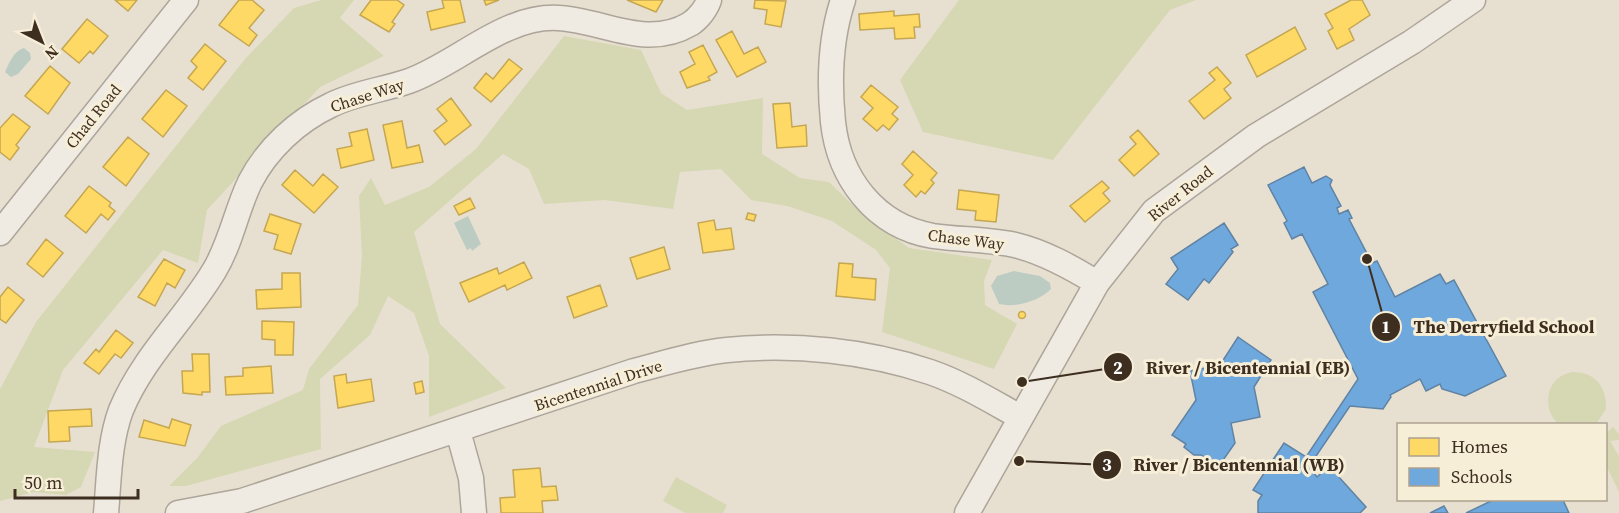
<svg xmlns="http://www.w3.org/2000/svg" width="1619" height="513" font-family="'Source Serif 4',serif">
<style>
.green{fill:#d6d7b3}
.water{fill:#bcccc2}
.homes{fill:#ffd966;stroke:#c5a651;stroke-width:1.5}
.schools{fill:#6fa8dc;stroke:#6083a4;stroke-width:1.5}
.lines{fill:none;stroke-linecap:round;stroke-linejoin:round}
.minor-casing{stroke:#ada599;stroke-width:27}
.minor{stroke:#efebe3;stroke-width:24}
.labels{text-anchor:middle;dominant-baseline:central;stroke-width:6;stroke-linejoin:round;paint-order:stroke}
.street-label{font-size:16px;fill:#3d2e20;stroke:#f7eed8}
.leader{fill:none;stroke:#3d2e20;stroke-width:2}
.callout-dot{fill:#3d2e20;stroke:#f7eed8;stroke-width:2}
.mark-label{font-size:18px;text-anchor:middle;font-weight:bold;fill:#fff}
.callout-label{font-size:18px;text-anchor:middle;font-weight:bold;fill:#3d2e20;stroke:#f7eed8;stroke-width:6;stroke-linejoin:round;paint-order:stroke}
</style>
<rect width="100%" height="100%" fill="#e7e0d1"/>
<path class="green" d="M321 0H354L340 18 384 56 320 87 207 210 198 263 163 250 63 370 34 447 95 452 81 487 66 495 34 492 0 501V389L36 322 245 59 294 8Z
M959 0H1196L1170 10 1053 160 923 132 900 80Z
M564 36 641 50 661 93 687 110 763 98 762 154 800 178 829 182 863 215 909 248 992 260 984 281 985 305 1017 324 994 369 882 332 890 268 876 250 832 221 787 206 751 200 721 169 680 172 673 209 605 200 544 204 529 169 503 154 414 232 440 324 506 388 429 417V356L414 313 388 296 370 335 320 379 321 449 186 486H169L198 457 221 426 303 390 309 369 358 305 362 256 359 196 371 178 385 205 429 187 476 149Z
M1573 372C1596 372 1607 388 1606 409L1596 424H1558C1541 407 1546 376 1573 372Z
M1613 427 1619 434V440L1610 441 1619 456V492L1606 465V433Z
M676 477 727 505 723 513H685L663 501Z"/>
<path class="water" d="M24 48 30 53 31 59 18 74 11 77 5 72C9 64 13 51 24 48Z
M468 216 481 244 472 251 471 248 467 250 454 223Z
M1014 271 1040 276 1050 283 1051 289C1039 301 1016 308 999 304L991 286 997 276Z"/>
<path class="homes" d="M115 0H137L128 11Z
M239 0H252L264 10 249 28 257 35 249 46 219 25Z
M371 0H397L404 5 392 22 395 24 389 32 360 15Z
M442 0H460L465 22 431 30 427 12 444 8Z
M484 0H499L486 5Z
M627 0H663L656 12Z
M755 0 786 1 781 27 765 24 767 10 754 8Z
M1351 0H1362L1370 15 1349 29 1354 40 1337 49 1328 31 1333 28 1325 14Z
M894 11V16L919 14 920 27H914L915 38 895 39 894 28 860 30 859 14Z
M87 19 108 36 93 54 90 51 79 63 62 49Z
M1295 27 1306 49 1257 77 1246 55Z
M732 31 744 54 758 47 766 62 737 77 716 40Z
M205 44 226 61 203 90 188 78 197 67 191 61Z
M703 45 717 72 708 77 710 80 687 88 680 72 695 64 689 52Z
M509 59 522 69 491 102 474 88 486 73 493 79Z
M50 66 70 83 48 114 25 96Z
M1217 67 1231 83 1224 89 1231 98 1204 119 1189 101 1215 80 1209 73Z
M871 85 898 107 892 114 898 119 889 130 883 125 877 131 863 119 873 108 861 97Z
M166 90 187 106 163 137 142 119Z
M451 98 471 125 445 145 434 131 447 121 437 109Z
M790 103 792 127 806 125 807 146 777 148 773 104Z
M13 114 30 127 16 145 19 148 10 160 0 152V128Z
M402 121 407 148 419 145 423 162 392 168 383 125Z
M367 129 374 160 341 168 337 149 352 146 349 133Z
M1138 130 1159 154 1134 176 1119 160 1136 144 1130 137Z
M128 137 149 154 126 186 103 167Z
M913 151 937 173 931 180 934 183 925 194 921 191 916 197 904 185 913 175 902 164Z
M295 170 313 186 323 174 338 187 314 213 282 185Z
M1102 181 1109 188 1103 193 1110 201 1085 222 1070 206Z
M89 186 111 203 109 206 115 211 108 220 101 214 86 233 65 216Z
M959 190 999 195 996 222 975 220 976 211 957 209Z
M470 198 475 208 459 215 454 206Z
M748 213 756 215 754 221 746 219Z
M270 214 301 224 291 254 274 249 278 235 264 231Z
M714 220 716 230 731 228 734 249 703 253 698 223Z
M46 239 63 253 43 277 27 264Z
M664 247 670 269 637 279 630 258Z
M164 259 185 270 175 288 167 283 155 306 138 297Z
M524 262 532 278 507 290 505 285 469 302 460 283 497 268 499 274Z
M839 263 853 264 852 277 876 279 875 300 836 296Z
M282 273H300L301 307 257 309 256 290 282 289Z
M600 285 607 306 574 318 567 297Z
M8 287 24 300 6 323 0 319V297Z
M1018.5 315a3.5 3.5 0 1 1 7 0a3.5 3.5 0 1 1-7 0Z
M262 321 294 322 293 355H275V340L262 339Z
M116 330 133 343 121 358 115 354 99 374 84 363 96 349 99 352Z
M192 354H209L210 392H202V395L183 393 182 371H193Z
M271 366 273 393 226 395 225 377 243 376V368Z
M346 374 347 383 371 379 374 401 338 408 334 376Z
M422 381 424 392 416 394 414 383Z
M91 409 92 426 69 427 70 441 49 442 48 411Z
M172 419 191 425 185 446 139 437 144 420 169 428Z
M540 468 542 487 556 486 558 500 542 501 543 513H501L500 498 515 497 513 470Z"/>
<path class="schools" d="M1304 167 1312 183 1326 176 1332 180 1330 185 1341 206 1337 208 1339 214 1348 210 1352 218 1349 219 1372 263 1377 261 1395 297 1440 274 1446 284 1454 280 1506 376 1465 396 1442 389 1440 384 1426 391 1420 379 1390 395 1391 397 1383 409 1350 406 1314 459V473L1317 477 1329 466 1366 507 1360 513H1258V501L1262 495 1253 490 1284 443 1306 457 1358 379 1313 292 1328 284 1302 234 1292 239 1284 223 1287 221 1268 185Z
M1224 223 1238 245 1231 249 1233 252 1209 283 1204 279 1188 300 1166 284 1178 269 1171 258Z
M1238 337 1271 360 1254 387 1260 417 1231 423 1235 443 1219 466 1201 455H1194L1184 447 1186 444 1172 435 1196 400 1190 371 1220 365Z
M1493 500H1563L1569 513H1466Z
M1444 506 1448 513H1430Z"/>
<g class="lines">
<g class="minor-casing">
<path id="minor" d="M843 0C830 39 829 82 833 122 839 178 875 226 933 236 960 240 988 239 1015 245 1044 252 1071 267 1097 283
M0 233 186 0
M458 431 471 478 474 513
M106 513C109 480 109 442 121 410 143 357 185 319 214 271 231 243 236 211 250 182 267 149 297 121 331 105 355 93 383 90 409 81 457 64 504 15 558 18 603 20 646 50 690 24 698 19 706 9 709 0
M178 513 242 501 634 371C665 363 696 353 727 350 794 343 867 351 930 372 962 383 991 401 1020 417
M967 513 1097 283 1154 211 1256 136 1412 42 1473 0"/>
</g>
<use href="#minor" class="minor"/>
</g>
<g class="labels">
<g class="street-label">
<text transform="translate(367 95) rotate(-18)">Chase Way</text>
<text transform="translate(93 116) rotate(-51)">Chad Road</text>
<text transform="translate(1180 193) rotate(-39)">River Road</text>
<text transform="translate(966 239) rotate(7)">Chase Way</text>
<text transform="translate(598 385) rotate(-18)">Bicentennial Drive</text>
</g>
</g>
<path class="leader" d="M1367 259L1386 327M1022 382L1118 367M1019 461L1107 465"/>
<g class="callout-dot">
<circle cx="1367" cy="259" r="6"/>
<circle cx="1022" cy="382" r="6"/>
<circle cx="1019" cy="461" r="6"/>
<circle cx="1386" cy="327" r="15"/>
<circle cx="1118" cy="367" r="15"/>
<circle cx="1107" cy="465" r="15"/>
</g>
<g class="mark-label">
<text x="1386" y="333">1</text>
<text x="1118" y="374">2</text>
<text x="1107" y="471">3</text>
</g>
<g class="callout-label">
<text x="1504" y="333">The Derryfield School</text>
<text x="1248" y="374">River / Bicentennial (EB)</text>
<text x="1239" y="471">River / Bicentennial (WB)</text>
</g>
<rect x="1397" y="423" width="210" height="78" fill="#f7eed8" stroke="#ada18e" stroke-width="1.5"/>
<rect x="1409" y="438" width="30" height="18" fill="#ffd966" stroke="#ada18e" stroke-width="1.5"/>
<text x="1451" y="453" font-size="18" fill="#3d2e20">Homes</text>
<rect x="1409" y="468" width="30" height="18" fill="#6fa8dc" stroke="#ada18e" stroke-width="1.5"/>
<text x="1451" y="483" font-size="18" fill="#3d2e20">Schools</text>
<g transform="translate(42 42) rotate(138)" stroke="#f7eed8" stroke-width="4.5" paint-order="stroke">
<path d="M0-4.5L10 22L0 15L-10 22Z" fill="#3d2e20"/>
<text y="-9" font-size="16" font-weight="bold" text-anchor="middle" fill="#3d2e20">N</text>
</g>
<path d="M15 489v9h123v-9" fill="none" stroke="#3d2e20" stroke-width="3"/>
<text x="24" y="489" font-size="18" fill="#3d2e20" stroke="#f7eed8" stroke-width="4.5" paint-order="stroke">50 m</text>
</svg>
